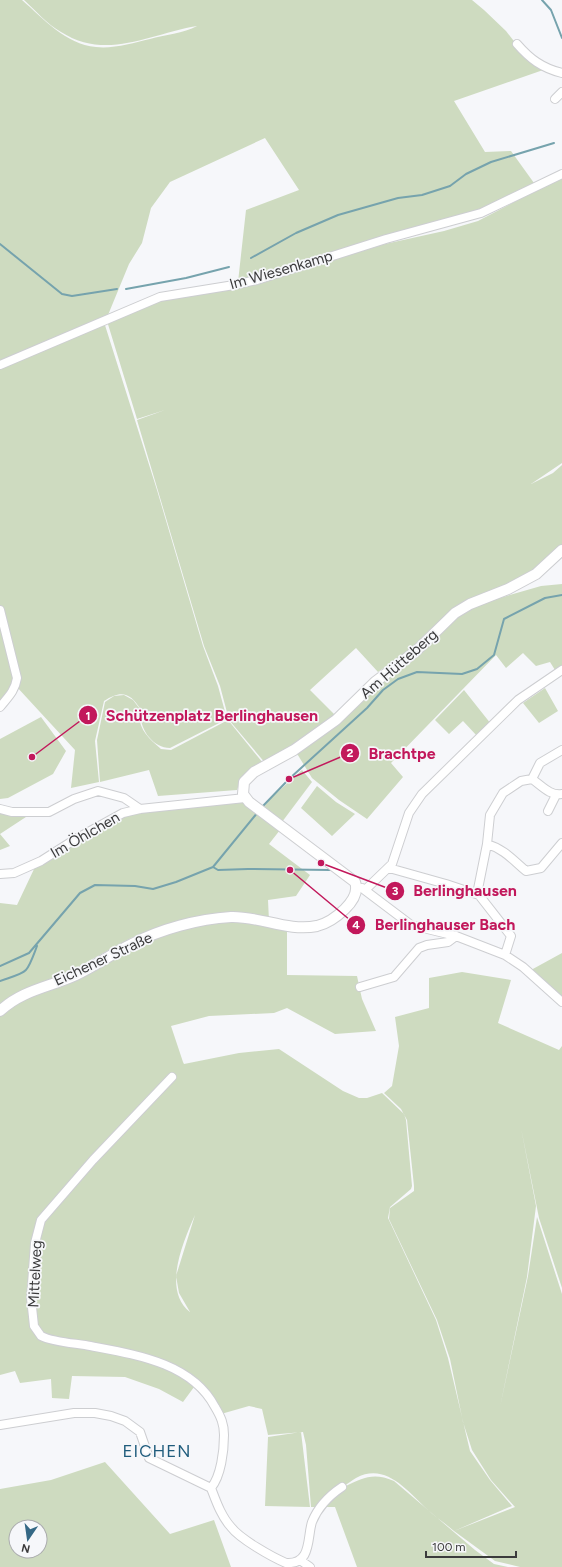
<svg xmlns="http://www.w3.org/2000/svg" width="562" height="1567" font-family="Figtree,sans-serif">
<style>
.green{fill:#cedbc0;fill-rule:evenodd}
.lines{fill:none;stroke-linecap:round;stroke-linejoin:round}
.stream{stroke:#76a3ad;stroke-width:2}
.minor-casing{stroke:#cdced1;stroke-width:10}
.major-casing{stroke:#cdced1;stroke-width:12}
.minor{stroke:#fff;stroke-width:8}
.major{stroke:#fff;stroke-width:10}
.labels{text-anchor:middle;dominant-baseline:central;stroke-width:3.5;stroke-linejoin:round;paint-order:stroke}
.street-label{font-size:15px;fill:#3b3b3c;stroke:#f6f7fa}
.quarter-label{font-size:17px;letter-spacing:1px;fill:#1f5c7c;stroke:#f6f7fa}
.leader{fill:none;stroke:#c2185b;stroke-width:1.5}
.callout-dot{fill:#c2185b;stroke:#f6f7fa;stroke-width:1.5}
.mark-label{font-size:12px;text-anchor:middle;font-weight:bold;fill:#fff}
.callout-label{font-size:16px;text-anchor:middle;font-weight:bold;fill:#c2185b;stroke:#f6f7fa;stroke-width:3.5;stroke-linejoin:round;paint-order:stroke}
</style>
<rect width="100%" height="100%" fill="#f6f7fa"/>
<path class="green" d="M0 0H22C44 19 65 44 96 47 113 49 133 43 150 39 164 35 184 33 197 26 149 34 107 61 61 32 47 24 36 11 24 0H472L484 10 506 31 527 58 546 69 454 101 485 152 511 151 534 183 481 211 238 282 246 210 299 190 265 138 170 182 151 208 142 243 129 264 108 315 0 362Z
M562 177V463L531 484 553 473 562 465V545L534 571 479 598 417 645 378 672 356 648 310 690 336 716 266 764 229 720 220 686 204 646 137 420 165 410 137 419 107 321 160 299 333 260 385 244 444 231 478 221Z
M104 322 157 490 203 646 218 686 227 719 170 748C152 748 138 727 141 710 130 692 121 690 104 701L95 741 99 782 71 788 75 750 16 686 0 607V368Z
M562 584V666L555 670 550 662 536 666 523 653 506 668 496 655 391 763 403 777 367 819 339 800 312 778 296 752 358 703 451 621 479 604 541 586Z
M0 616 15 679 14 686 0 704Z
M545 688 558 711 539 723 523 703Z
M464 690 491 724 478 737 463 721 449 734 435 720Z
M124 695 133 700 140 709C136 727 148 738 161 749L171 750 228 720 263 763 241 779 237 790 158 796 149 770 100 782 97 740 105 702 114 696Z
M41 717 66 751 53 774 8 798 0 799V739Z
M302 770 312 782 282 822 263 808 271 798Z
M317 786 336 802 355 814 332 836 301 808Z
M244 801 280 830 269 844 310 875 296 896 268 900 269 921 251 915 171 925 131 938 65 974 38 984 0 1007V903L17 905 35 867 124 816 141 811Z
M0 811 29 815 0 834 10 846 0 850Z
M249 918 287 928V975L357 976 362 999 376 1031 335 1034 287 1008 274 1013 209 1016 171 1026 183 1062 184 1064 239 1053 279 1049 343 1091 359 1098H367L382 1093 404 1114 406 1120 412 1186 411 1189 390 1207 388 1218 436 1320 448 1358 470 1451 490 1480 512 1506 454 1531C445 1523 435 1517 427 1509 407 1491 386 1462 356 1478 352 1481 347 1483 344 1487 363 1478 373 1472 394 1481L475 1550 494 1564 508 1567H357L335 1507H311L306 1445 303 1432 268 1435 262 1409 249 1406 221 1414 197 1383 183 1402 159 1389 125 1377 72 1376 69 1399 52 1398 51 1379 20 1383 15 1371 0 1375V1014L4 1010 133 946 214 920ZM195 1215 176 1276 179 1293 190 1312C162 1290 183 1242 195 1215Z
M562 953V996L560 997 531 970Z
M462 972 511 980 498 1023 559 1050 562 1046V1288L539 1218 521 1128 536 1206 527 1277 500 1407 528 1276 537 1217 562 1294V1567H520L495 1561 454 1531 515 1507 491 1480 472 1450 463 1422 450 1359 437 1320 389 1219 390 1208 414 1191V1186L407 1120 401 1109 384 1093 392 1086 399 1046 395 1017 429 1008V978Z
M301 1432 310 1507 265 1506 268 1437Z
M105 1462 170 1534 214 1520 231 1567H0V1489L51 1480ZM16 1527H40V1551H16Z"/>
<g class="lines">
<path class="stream" d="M542 0 551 10 562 38
M0 244 62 294 72 296 117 289
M251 258 296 233 338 215 398 198 422 195 450 186 466 174 491 162 554 143
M126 289 186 278 229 267
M262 807 289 779 367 708 383 690 398 679 417 672 462 674 477 669 494 655 504 619 545 598 562 595
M213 867 218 870 248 869 330 870
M0 966 29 953 80 893 95 885 135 886 153 889 176 882 213 867 258 812
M0 981C29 971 26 975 37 946"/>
<g class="minor-casing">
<path id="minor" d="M517 44C530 59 542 68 562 73
M555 99 562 92
M0 365 160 297 234 285 257 280 386 239 481 213 562 174
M0 610 17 678C15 691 8 697 0 707
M532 779 540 763 562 750
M0 809 12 812H49L74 799 98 791 124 798 140 809
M548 811 556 795
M487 844C504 849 513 860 526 871L541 868 562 843
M389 868 446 884 479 895 511 936 505 955
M0 874 14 873 41 861 74 840 123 813 140 809 245 798
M362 888 411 925 456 936 505 955 523 967 562 1002
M365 890 392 864 409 813 422 794 518 700 562 670
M479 895 478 889 487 844 490 815 503 793 521 781 532 779C542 786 550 796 562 794
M360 987 394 977 419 948 427 945 448 942 456 936
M172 1077 93 1160 41 1220 35 1243 31 1298 34 1326 41 1336C53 1342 71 1343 85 1345 131 1354 191 1361 215 1407 221 1417 224 1424 224 1435 224 1451 221 1476 211 1488
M0 1425 74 1413H95L111 1416 125 1421 140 1432 149 1458 211 1488C216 1501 221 1516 231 1527 240 1539 272 1557 286 1563 312 1565 307 1537 312 1522 318 1507 330 1495 342 1487
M300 1560 310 1567"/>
</g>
<g class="major-casing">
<path id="major" d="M0 1011C22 990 50 987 76 975 95 966 113 953 132 944 161 929 198 919 231 917 260 916 288 932 317 926 333 922 362 900 355 882L249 802 243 794 244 782 254 772 294 750 336 720 375 682 416 651 455 613 470 604 508 589 536 574 562 550"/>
</g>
<use href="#minor" class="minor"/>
<use href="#major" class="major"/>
</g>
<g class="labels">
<g class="street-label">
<text transform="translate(281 270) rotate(-16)">Im Wiesenkamp</text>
<text transform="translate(399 664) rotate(-41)">Am Hütteberg</text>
<text transform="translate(85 835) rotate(-30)">Im Öhlchen</text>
<text transform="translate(103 959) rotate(-25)">Eichener Straße</text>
<text transform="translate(35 1274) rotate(-87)">Mittelweg</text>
</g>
<g class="quarter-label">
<text x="157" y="1451">EICHEN</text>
</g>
</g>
<path class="leader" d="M32 757L88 715M289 779L350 753M321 863L395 891M290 870L356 925"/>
<g class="callout-dot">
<circle cx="32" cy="757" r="4"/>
<circle cx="289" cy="779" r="4"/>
<circle cx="321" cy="863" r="4"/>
<circle cx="290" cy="870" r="4"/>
<circle cx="88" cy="715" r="10"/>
<circle cx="350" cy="753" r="10"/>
<circle cx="395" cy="891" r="10"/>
<circle cx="356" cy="925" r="10"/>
</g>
<g class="mark-label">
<text x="88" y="720">1</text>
<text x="350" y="757">2</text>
<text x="395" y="895">3</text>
<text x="356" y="929">4</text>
</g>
<g class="callout-label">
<text x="212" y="721">Schützenplatz Berlinghausen</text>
<text x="402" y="759">Brachtpe</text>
<text x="465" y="896">Berlinghausen</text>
<text x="445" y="930">Berlinghauser Bach</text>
</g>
<g transform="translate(28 1539) rotate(193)"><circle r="19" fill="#f6f7fa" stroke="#abacae"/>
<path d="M0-3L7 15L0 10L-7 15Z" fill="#356885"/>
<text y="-6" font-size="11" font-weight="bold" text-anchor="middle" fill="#3b3b3c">N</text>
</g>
<path d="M426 1551v6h90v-6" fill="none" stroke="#3b3b3c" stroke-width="2"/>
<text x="432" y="1551" font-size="12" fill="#3b3b3c" stroke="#f6f7fa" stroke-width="3" paint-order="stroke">100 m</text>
</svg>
